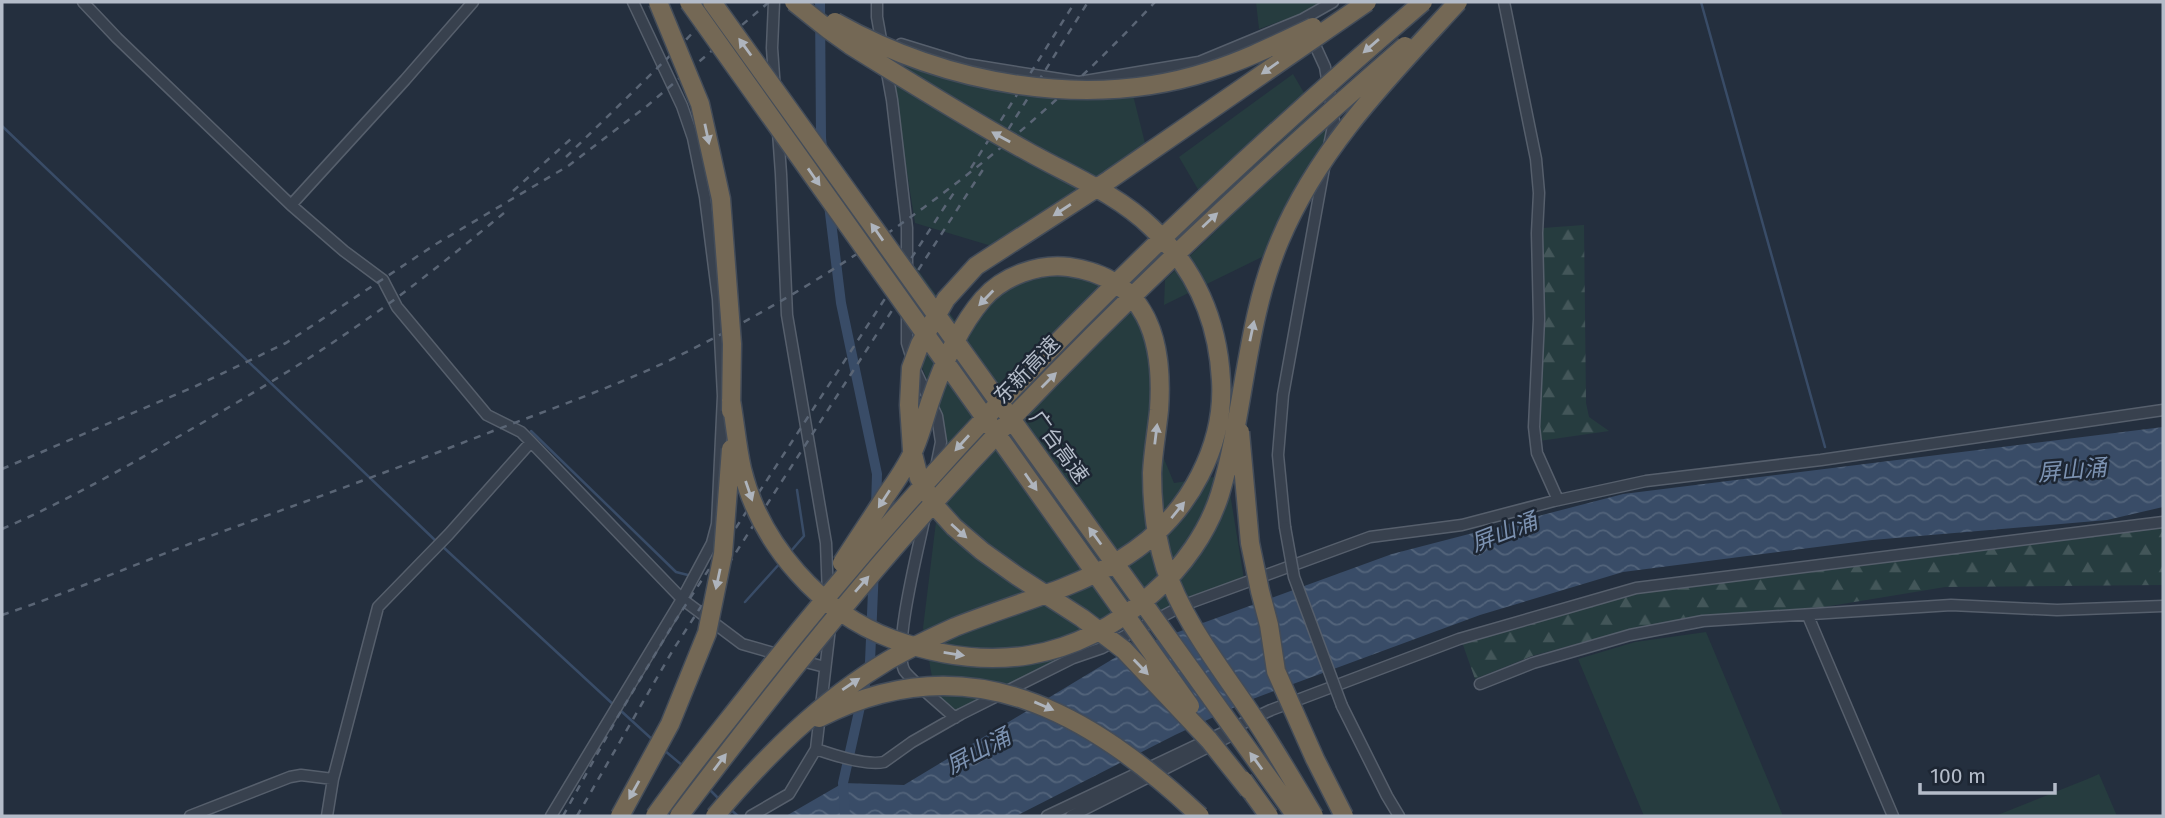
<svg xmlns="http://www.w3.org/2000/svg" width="2165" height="818" font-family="'Fira Sans','Noto Sans SC',sans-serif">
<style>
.grass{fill:#263c3f}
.forest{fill:url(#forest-firs)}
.water{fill:url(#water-waves)}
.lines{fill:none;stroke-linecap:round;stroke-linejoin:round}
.stream{stroke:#394c67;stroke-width:2.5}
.canal{stroke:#394c67;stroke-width:10}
.minor-casing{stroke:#565f6c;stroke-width:13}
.minor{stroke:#38414e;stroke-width:10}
.rail{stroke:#5a6575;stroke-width:2.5;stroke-dasharray:7 7;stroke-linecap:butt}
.minor-bridge-casing{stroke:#565f6c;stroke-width:13;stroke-linecap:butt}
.motorway-bridge-casing{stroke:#434c59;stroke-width:21;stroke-linecap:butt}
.minor-bridge{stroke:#38414e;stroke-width:10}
.motorway-bridge{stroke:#746855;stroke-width:18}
.oneway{fill:#aeb4bd}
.labels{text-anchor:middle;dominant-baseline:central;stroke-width:5;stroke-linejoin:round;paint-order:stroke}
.street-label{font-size:21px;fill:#b4bcc9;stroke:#1d2633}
.water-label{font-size:23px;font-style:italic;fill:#7c92b1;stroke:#1d2633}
</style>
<defs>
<pattern id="forest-firs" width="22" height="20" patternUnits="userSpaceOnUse" patternTransform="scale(1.75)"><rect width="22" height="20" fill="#263c3f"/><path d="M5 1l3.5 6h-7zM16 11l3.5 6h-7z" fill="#435659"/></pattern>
<pattern id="water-waves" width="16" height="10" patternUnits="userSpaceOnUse" patternTransform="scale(1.75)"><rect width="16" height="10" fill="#394c67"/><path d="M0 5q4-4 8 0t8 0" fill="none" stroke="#53647b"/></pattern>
</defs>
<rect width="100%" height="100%" fill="#242f3e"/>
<path class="grass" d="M1256 2H1322L1301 14 1259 29Z
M889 58 993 89 1095 97 1133 95 1149 159 995 247 915 223Z
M1293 74 1328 134 1262 257 1164 305 1165 280 1220 227 1179 157Z
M915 266 957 323 1021 280 1070 272 1101 281 1140 319 1155 367 1150 425 1174 483 1227 475 1244 579 1191 596 1091 643 956 710 935 693 923 628 946 440 941 412 921 365Z
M1706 632 1783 816H1644L1578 659 1635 642Z
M2099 774 2117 816H1995L2090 778Z"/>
<path class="forest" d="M1584 225 1586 403 1589 417 1609 431 1539 441 1543 228Z
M2163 526V585L1945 587 1812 609 1704 616 1628 630 1532 656 1475 679 1462 642 1610 600 1650 591Z"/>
<path class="water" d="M2163 427V507L2107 520 1872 540 1623 572 1480 615 1250 700 1175 735 1016 816H786L843 783 904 785 1126 651 1392 554 1623 494Z"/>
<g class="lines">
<path class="stream" d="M1701 2 1825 447
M2 126 437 542
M531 431 676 572 688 575
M442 546 615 706
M791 551 804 536 797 490
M745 602 782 561
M620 710 654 741
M664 750 683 766
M709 789 719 799
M729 808 738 816"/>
<path class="canal" d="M820 2 821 138 827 190
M829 205 841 303 877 474 876 507
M845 816 843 783 870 662 875 543"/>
<g class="minor-casing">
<path id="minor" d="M83 2 117 38 291 205 344 251 383 280 397 307 487 415 521 432 531 442 682 599 742 644 784 656
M774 2 772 48 781 174 787 315 826 543 828 596
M877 2V17L882 45
M1504 2 1536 159 1539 193 1537 233 1539 319 1534 427 1537 453 1558 500
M1303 19 1325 67 1334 121 1329 146
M901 44 966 64 1079 82 1199 62 1303 19 1333 2
M886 67 892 100 907 228V343L916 372 937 416 941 442 936 467
M291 205 405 80 473 2
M925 516C919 546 893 646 904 670 908 678 946 709 955 718
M1285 527 1278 455 1283 395 1324 168
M1808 616 1893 816
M798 660 825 667
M1480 684 1533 663 1630 635 1703 621 1951 605 2057 610 2163 606
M1342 706 1387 796 1399 816
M816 749C833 755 866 766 884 762L912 742 961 714 1073 658 1102 648 1184 605 1370 537 1462 525 1554 501 1646 481 1821 460 2163 410
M190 816 290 777 301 775 333 779
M327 816 333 779 378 607 449 534 531 442
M551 816 682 599 712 543 717 524 723 396 718 299 705 197 693 138 682 106 633 2
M751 816 789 794 816 749 830 628
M1047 816 1271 710 1459 639 1636 588 2163 522
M1071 816 1236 733"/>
</g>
<use href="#minor" class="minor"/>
<path class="rail" d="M1001 141 1088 2
M566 157 684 42 721 2
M971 168 1075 2
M513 191 573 137
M2 469 196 386 286 343 436 244 568 166 647 106 769 2
M2 529C62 503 119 471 176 438 242 400 308 361 370 317 416 285 460 249 504 213
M2 615C79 589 155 556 232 528 319 497 406 465 493 431 551 409 610 388 666 362 849 274 1017 151 1155 2
M563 816 617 718 672 626 957 188
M577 816 673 650 984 168"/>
<g class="minor-bridge-casing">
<path id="minor-bridge" d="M1285 527 1294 577 1342 706"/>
</g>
<g class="motorway-bridge-casing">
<path id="motorway-bridge" d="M658 2 700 104 721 199 732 344 731 411
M689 2 1190 706
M712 2 1296 816
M835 22C946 84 1087 111 1210 71 1245 60 1279 43 1313 27
M731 400C735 423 737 447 742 469 760 544 821 613 892 639 989 674 1075 662 1153 593 1183 567 1208 532 1220 494 1245 411 1245 322 1280 240 1319 147 1390 76 1458 2
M1240 432 1250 543 1260 591 1269 625 1276 671 1315 759 1344 816
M842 563C856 541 871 519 885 497 896 481 908 465 915 447 921 433 925 417 930 402 942 366 958 328 983 299 1003 276 1039 263 1069 267 1147 278 1164 340 1159 410 1157 431 1153 452 1152 473 1152 503 1156 538 1165 567 1182 620 1220 667 1250 712 1273 746 1293 781 1314 816
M819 718C968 641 1090 713 1200 816
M1243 780 1269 816
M1249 790 1209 740 1124 650 1082 618 1017 576 982 551 954 527 936 507 919 478 912 450 909 405 911 368 920 344 946 299 976 266 1109 180 1367 2
M620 816 670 724 707 633 723 554 731 449
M655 816C683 776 714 738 744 700 943 443 1176 213 1423 2
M679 816C754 717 831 619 913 526 1065 354 1232 196 1405 46
M715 816C765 757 821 700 889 660 910 648 933 637 955 627 1048 590 1150 574 1200 475 1215 446 1223 413 1221 380 1218 321 1195 268 1151 227 1116 193 1067 174 1025 150 965 117 908 81 850 45L829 30 794 2"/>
</g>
<use href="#minor-bridge" class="minor-bridge"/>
<use href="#motorway-bridge" class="motorway-bridge"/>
</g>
<defs><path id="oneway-solid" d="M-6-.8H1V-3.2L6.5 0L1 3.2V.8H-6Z" transform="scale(1.75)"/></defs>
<g class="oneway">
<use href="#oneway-solid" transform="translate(1371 46) rotate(139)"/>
<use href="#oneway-solid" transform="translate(745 47) rotate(-126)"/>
<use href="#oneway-solid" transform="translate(1270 68) rotate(145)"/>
<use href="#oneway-solid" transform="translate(707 134) rotate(78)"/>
<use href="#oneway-solid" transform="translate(1001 137) rotate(-151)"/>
<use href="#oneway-solid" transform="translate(814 177) rotate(55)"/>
<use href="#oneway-solid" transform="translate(1062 210) rotate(147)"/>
<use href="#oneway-solid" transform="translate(1210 220) rotate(-43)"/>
<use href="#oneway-solid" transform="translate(877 232) rotate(-125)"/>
<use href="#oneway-solid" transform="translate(986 298) rotate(134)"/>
<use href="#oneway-solid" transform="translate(1252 331) rotate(-78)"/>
<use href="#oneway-solid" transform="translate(1049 380) rotate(-45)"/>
<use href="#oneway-solid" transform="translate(1156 434) rotate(-83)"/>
<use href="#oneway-solid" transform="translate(962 443) rotate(132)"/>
<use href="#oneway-solid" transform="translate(1031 482) rotate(55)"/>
<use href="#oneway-solid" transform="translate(749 491) rotate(71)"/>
<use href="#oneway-solid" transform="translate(884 499) rotate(123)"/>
<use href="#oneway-solid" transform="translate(1178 510) rotate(-51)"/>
<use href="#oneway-solid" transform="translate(959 531) rotate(42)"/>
<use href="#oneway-solid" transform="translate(1095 536) rotate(-126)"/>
<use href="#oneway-solid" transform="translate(718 579) rotate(102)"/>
<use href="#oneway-solid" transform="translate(862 584) rotate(-49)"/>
<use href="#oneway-solid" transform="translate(954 654) rotate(9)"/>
<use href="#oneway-solid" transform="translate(1141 667) rotate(46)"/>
<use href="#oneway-solid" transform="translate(851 684) rotate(-34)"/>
<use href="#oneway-solid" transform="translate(1044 706) rotate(23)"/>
<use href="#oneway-solid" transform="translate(1256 761) rotate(-126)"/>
<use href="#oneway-solid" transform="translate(720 762) rotate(-53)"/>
<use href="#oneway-solid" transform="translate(634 790) rotate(119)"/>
</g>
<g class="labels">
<g class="street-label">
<text transform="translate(1027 370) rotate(-46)">东新高速</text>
<text transform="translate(1059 447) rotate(54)">广台高速</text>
</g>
<g class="water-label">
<text transform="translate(2072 470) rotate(-5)">屏山涌</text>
<text transform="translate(1504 532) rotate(-21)">屏山涌</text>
<text transform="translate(978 751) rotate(-28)">屏山涌</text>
</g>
</g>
<rect width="2165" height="818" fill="none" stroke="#b4bcc9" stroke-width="7"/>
<path d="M1920 783v10h135v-10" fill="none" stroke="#b4bcc9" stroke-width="3.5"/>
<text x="1930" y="783" font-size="21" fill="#b4bcc9" stroke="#1d2633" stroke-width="5" paint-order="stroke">100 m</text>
</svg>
